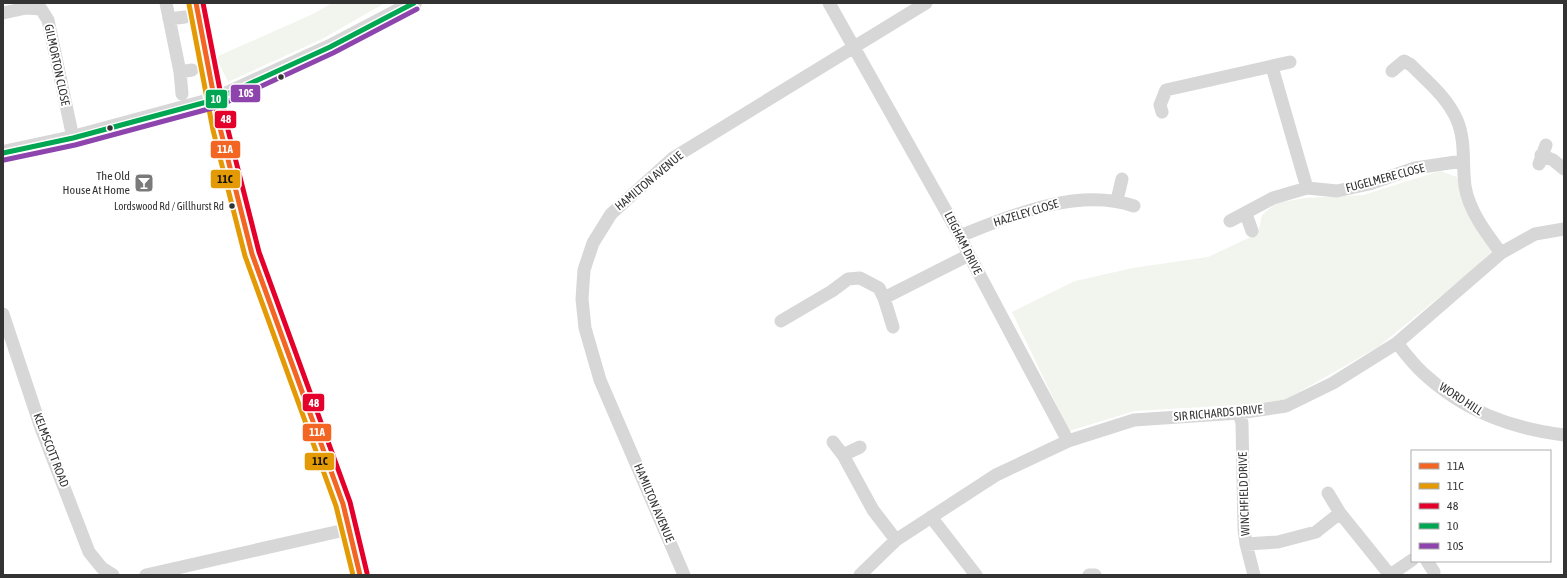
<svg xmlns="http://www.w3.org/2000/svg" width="1567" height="578" font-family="'Asap Condensed',sans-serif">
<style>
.green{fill:#f1f5ed}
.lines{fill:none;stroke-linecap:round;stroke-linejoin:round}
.minor{stroke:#d7d7d7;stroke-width:13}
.tertiary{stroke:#d7d7d7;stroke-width:16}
.primary{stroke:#cacaca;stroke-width:20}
.bus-1-casing{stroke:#fff;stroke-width:8}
.bus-2-casing{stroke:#fff;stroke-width:8}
.bus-3-casing{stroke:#fff;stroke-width:8}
.bus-4-casing{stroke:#fff;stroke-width:8}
.bus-5-casing{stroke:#fff;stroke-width:8}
.bus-1{stroke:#f26522;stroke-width:5}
.bus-2{stroke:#e39a05;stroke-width:5}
.bus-3{stroke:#e4002b;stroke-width:5}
.bus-4{stroke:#00a651;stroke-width:5}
.bus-5{stroke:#8e44ad;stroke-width:5}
.bus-dot{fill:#333;stroke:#fff;stroke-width:1.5}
.labels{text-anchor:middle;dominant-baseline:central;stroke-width:4;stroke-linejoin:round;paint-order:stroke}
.bus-label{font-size:11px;fill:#333;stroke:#fff;text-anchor:end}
.street-label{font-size:12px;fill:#333;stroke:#fff}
.poi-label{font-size:12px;fill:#333;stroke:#fff;text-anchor:end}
.line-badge{stroke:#fff;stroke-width:1.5}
.badge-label{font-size:11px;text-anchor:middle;font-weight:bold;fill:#fff}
.pale-badge-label{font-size:11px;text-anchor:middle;font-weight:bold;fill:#111}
</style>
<rect width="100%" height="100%" fill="#fff"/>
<path class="green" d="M332 3H385L322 39 228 82 216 57 313 14Z
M1440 171 1457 177 1468 210 1492 251 1471 271 1378 347 1285 400 1238 405 1134 411 1069 431 1012 312 1075 281 1133 268 1208 257 1255 235 1259 229 1262 215 1276 203 1305 198 1363 195Z"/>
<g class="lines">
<path class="minor" d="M166 3 180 72 182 94
M829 3 960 236 969 255 1068 441
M3 13 26 8 41 9 48 20 73 138
M169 19 185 17
M1272 67 1307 188
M1392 71 1404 61 1411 65C1428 82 1447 97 1457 120 1466 141 1462 164 1465 186 1469 211 1486 233 1501 253
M180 72 192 70
M1162 112 1160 105 1166 90 1290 62
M1541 155 1553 160 1564 169
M1539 164 1546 145
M1117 200 1122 179
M1246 214 1252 231
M1230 221 1273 198 1307 188 1337 191 1369 184 1415 168 1463 161
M960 236C1013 215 1078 187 1134 206
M884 298 969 255
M3 314 41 428 89 552 102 568 113 575
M781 321 832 291 848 279 860 278 879 288 884 298 893 327
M1397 343C1405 353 1413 364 1423 373 1464 411 1510 428 1564 435
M1239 413 1242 423 1244 529 1246 544 1254 575
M833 442 843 455 873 510 896 540
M843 455 860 447
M1328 493 1340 513 1390 575 1412 560
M931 517 976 575
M1246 544 1278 542 1316 532 1340 513
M1427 561 1434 572
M146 575 349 529
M684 575 600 380 585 328 582 299 584 270 593 243 611 214 673 158 926 3
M860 575 896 540 996 475 1068 441 1134 420 1239 413 1286 406 1333 383 1397 343 1501 253 1535 234 1564 229
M1089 575H1095"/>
<path class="tertiary" d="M3 153 73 138 214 100 330 47 414 3"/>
<path class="primary" d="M196 3 220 128 252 254 343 504 360 575"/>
<g class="bus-1-casing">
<path id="bus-1" d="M196 3 220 128 252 254 343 504 360 575"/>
</g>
<g class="bus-2-casing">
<path id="bus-2" d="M189 4 213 130 245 256 336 506 353 575"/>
</g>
<g class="bus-3-casing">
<path id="bus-3" d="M203 3 227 126 259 252 350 502 367 573"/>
</g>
<g class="bus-4-casing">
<path id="bus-4" d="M3 153 73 138 214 100 330 47 414 3"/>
</g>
<g class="bus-5-casing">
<path id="bus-5" d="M4 160 75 145 216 107 333 53 417 9"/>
</g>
<use href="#bus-1" class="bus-1"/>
<use href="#bus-2" class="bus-2"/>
<use href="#bus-3" class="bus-3"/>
<use href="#bus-4" class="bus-4"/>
<use href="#bus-5" class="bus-5"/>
</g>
<defs>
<g id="bar-square" transform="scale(1)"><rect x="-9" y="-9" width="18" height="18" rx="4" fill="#7a7a7a" stroke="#fff"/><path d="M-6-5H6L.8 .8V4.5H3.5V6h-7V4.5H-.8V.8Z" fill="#fff"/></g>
</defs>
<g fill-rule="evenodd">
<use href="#bar-square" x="144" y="183"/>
</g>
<g class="bus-dot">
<circle cx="281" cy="77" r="3.5"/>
<circle cx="110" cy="128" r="3.5"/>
<circle cx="232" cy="206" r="3.5"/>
</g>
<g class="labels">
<g class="bus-label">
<text x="224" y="206">Lordswood Rd / Gillhurst Rd</text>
</g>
<g class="street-label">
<text transform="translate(57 65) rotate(78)">GILMORTON CLOSE</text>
<text transform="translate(1385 178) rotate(-15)">FUGELMERE CLOSE</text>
<text transform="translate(649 181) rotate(-40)">HAMILTON AVENUE</text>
<text transform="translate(1026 213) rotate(-17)">HAZELEY CLOSE</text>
<text transform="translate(963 243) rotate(63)">LEIGHAM DRIVE</text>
<text transform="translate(1461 399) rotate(33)">WORD HILL</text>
<text transform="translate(1218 413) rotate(-5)">SIR RICHARDS DRIVE</text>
<text transform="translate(51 450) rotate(69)">KELMSCOTT ROAD</text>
<text transform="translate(1244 494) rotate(-92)">WINCHFIELD DRIVE</text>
<text transform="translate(654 503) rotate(67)">HAMILTON AVENUE</text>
</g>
<g class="poi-label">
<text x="130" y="176">The Old<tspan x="130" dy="14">House At Home</tspan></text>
</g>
</g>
<g class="line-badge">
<rect x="230" y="84" width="31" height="19" rx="4" fill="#8e44ad"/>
<rect x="205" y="89" width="23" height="20" rx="4" fill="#00a651"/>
<rect x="214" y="110" width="23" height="19" rx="4" fill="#e4002b"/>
<rect x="210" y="140" width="31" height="19" rx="4" fill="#f26522"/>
<rect x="210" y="169" width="31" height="20" rx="4" fill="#e39a05"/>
<rect x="302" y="393" width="23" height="19" rx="4" fill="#e4002b"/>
<rect x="302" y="423" width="30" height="19" rx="4" fill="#f26522"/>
<rect x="304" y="452" width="31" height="19" rx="4" fill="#e39a05"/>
</g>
<g class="badge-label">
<text x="246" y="97">10S</text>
<text x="216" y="103">10</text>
<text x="226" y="123">48</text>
<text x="225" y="153">11A</text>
<text x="314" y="407">48</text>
<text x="317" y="436">11A</text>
</g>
<g class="pale-badge-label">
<text x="225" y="183">11C</text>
<text x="320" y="465">11C</text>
</g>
<rect width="1567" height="578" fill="none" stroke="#333333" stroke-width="8"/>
<rect x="1411" y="450" width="140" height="112" fill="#ffffff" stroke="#adadad"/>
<rect x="1419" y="463" width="20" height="6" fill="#f26522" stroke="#adadad"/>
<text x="1447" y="470" font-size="12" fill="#333333">11A</text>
<rect x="1419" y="483" width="20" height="6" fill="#e39a05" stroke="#adadad"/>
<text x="1447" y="490" font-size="12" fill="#333333">11C</text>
<rect x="1419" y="503" width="20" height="6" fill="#e4002b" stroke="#adadad"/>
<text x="1447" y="510" font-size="12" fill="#333333">48</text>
<rect x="1419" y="523" width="20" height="6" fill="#00a651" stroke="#adadad"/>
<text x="1447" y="530" font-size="12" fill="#333333">10</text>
<rect x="1419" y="543" width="20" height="6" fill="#8e44ad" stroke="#adadad"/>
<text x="1447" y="550" font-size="12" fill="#333333">10S</text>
</svg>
